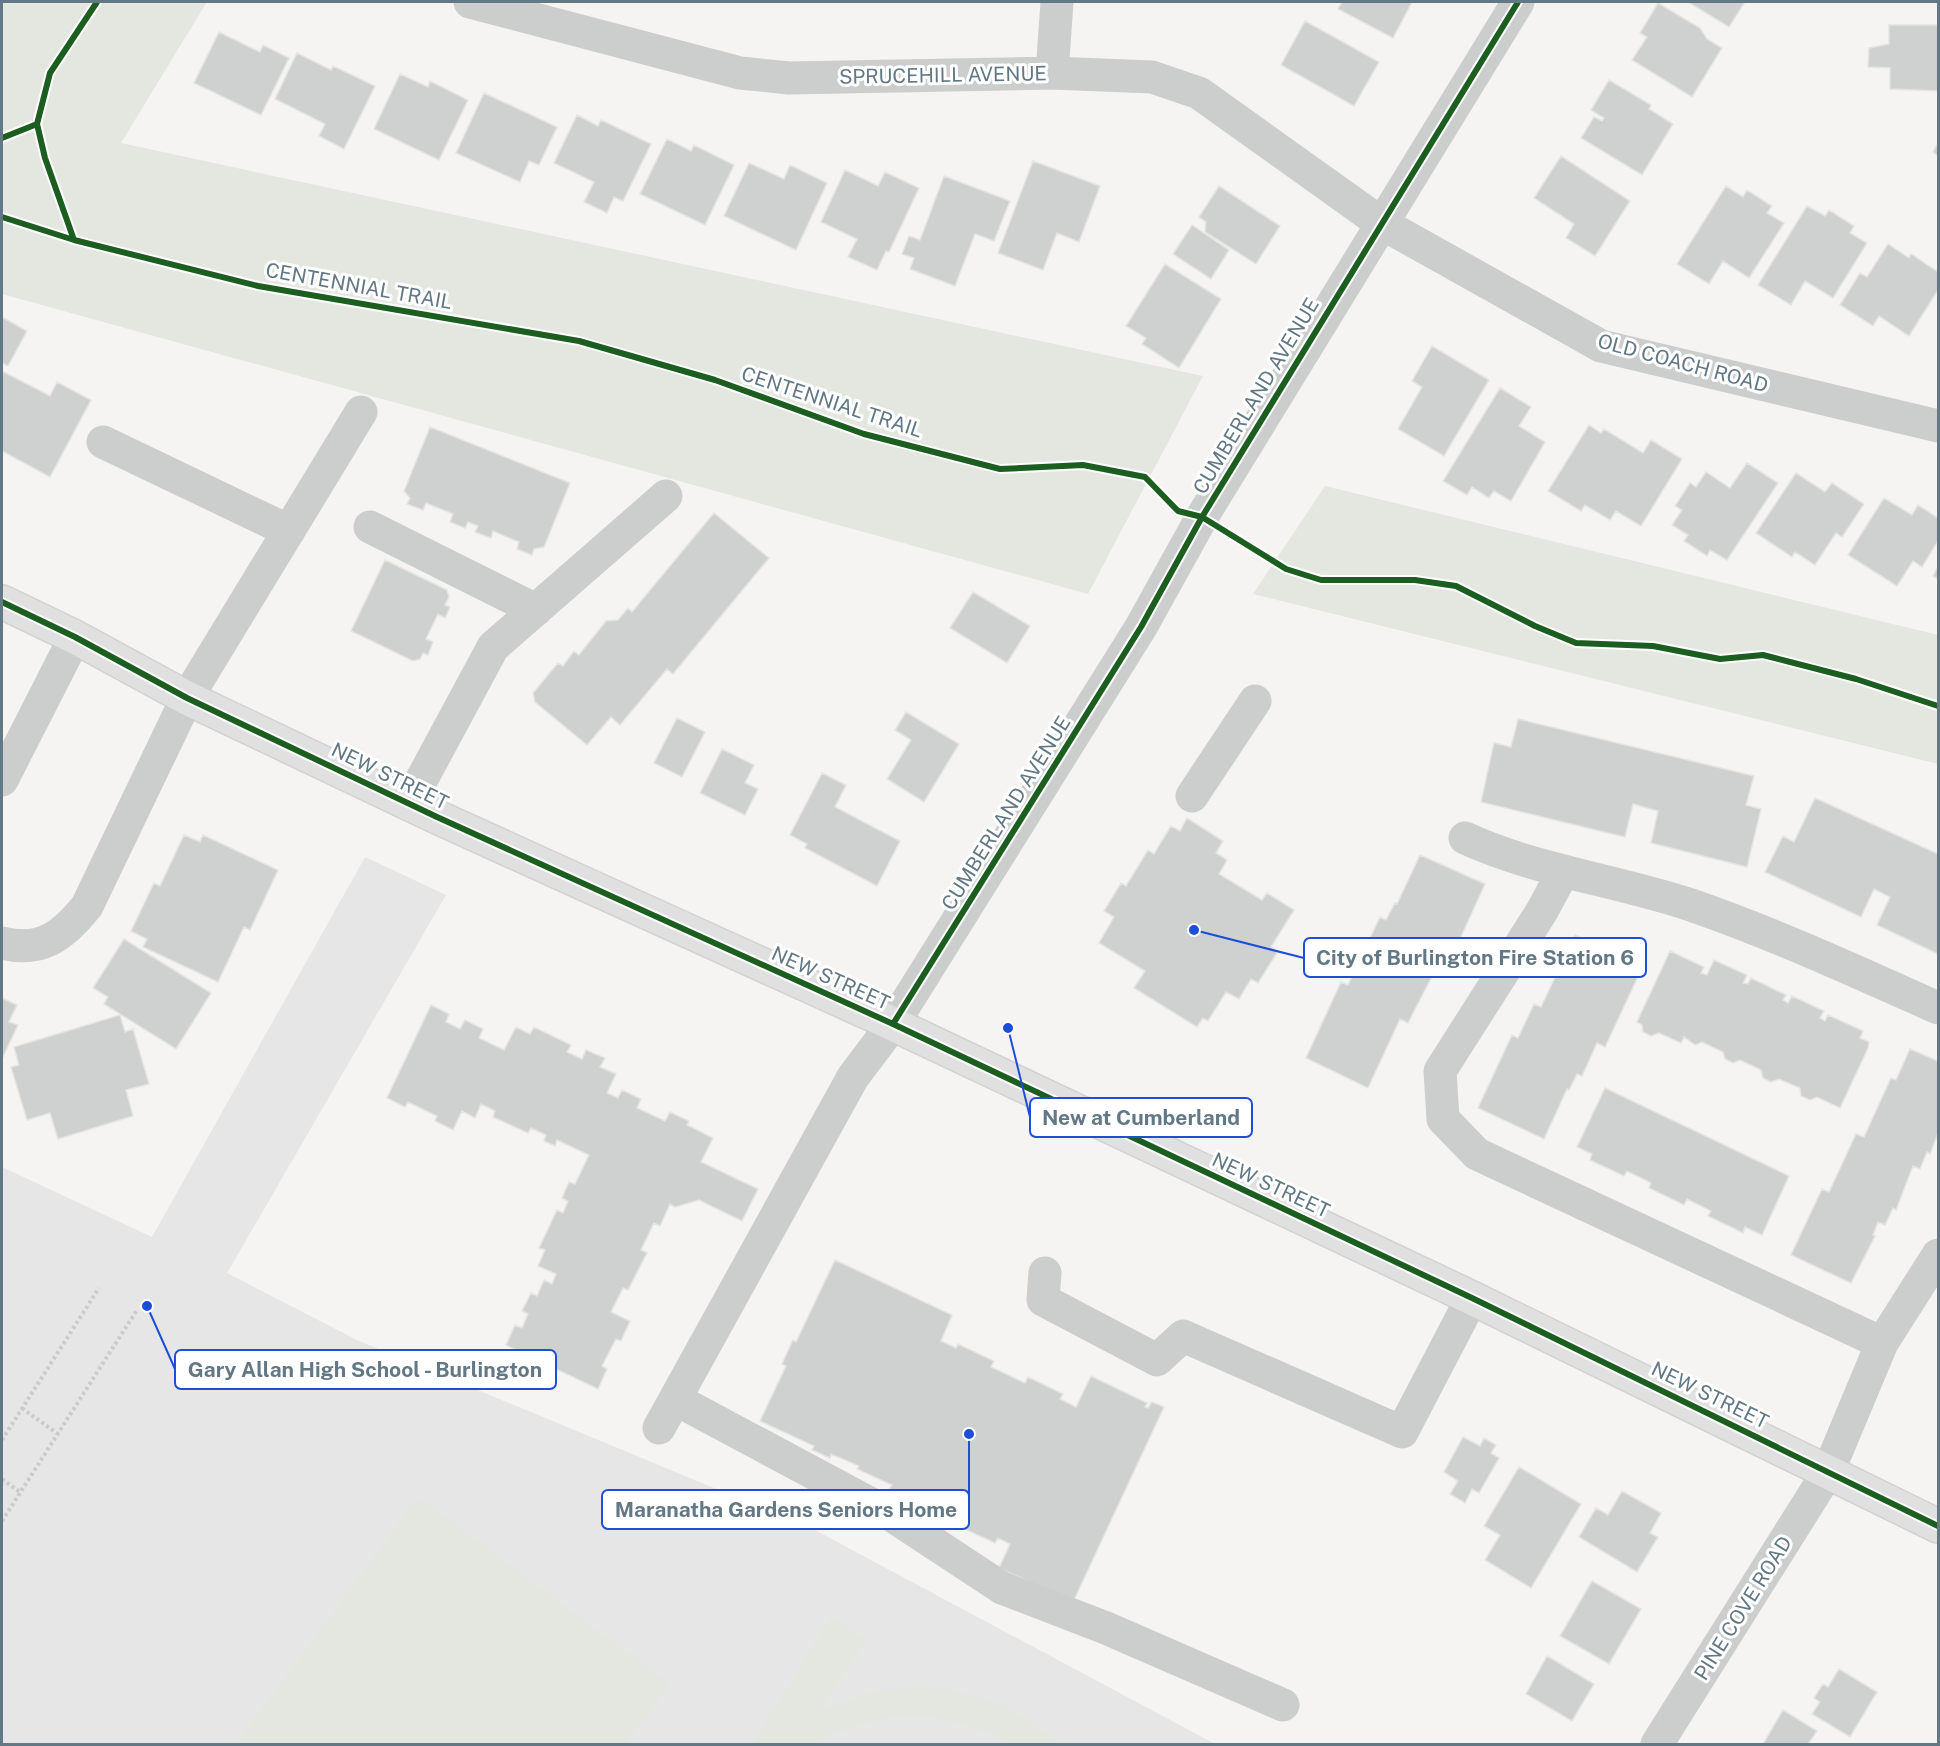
<svg xmlns="http://www.w3.org/2000/svg" width="1940" height="1746" font-family="'Public Sans',sans-serif">
<style>
.built{fill:#e5e6e5}
.green{fill:#e4e7e0}
.building{fill:#cfd0d0;stroke:#e4e4e2;stroke-width:1.5}
.lines{fill:none;stroke-linecap:round;stroke-linejoin:round}
.major-casing{stroke:#d1d2d1;stroke-width:36}
.path{stroke:#cacbcc;stroke-width:4;stroke-dasharray:3 3;stroke-linecap:butt}
.minor{stroke:#cccdcd;stroke-width:33}
.major{stroke:#e0e0e0;stroke-width:33}
.cycleway-casing{stroke:#fff;stroke-width:10}
.cycleway{stroke:#1b5e20;stroke-width:6}
.labels{text-anchor:middle;dominant-baseline:central;stroke-width:6;stroke-linejoin:round;paint-order:stroke}
.street-label{font-size:20px;fill:#627885;stroke:#fff}
.leader{fill:none;stroke:#1d4ed8;stroke-width:2}
.callout-dot{fill:#1d4ed8;stroke:#fff;stroke-width:2}
.callout{fill:#fff;stroke:#1d4ed8;stroke-width:2}
.callout-label{font-size:21px;text-anchor:middle;font-weight:bold;fill:#627885}
</style>
<rect width="100%" height="100%" fill="#f5f4f2"/>
<path class="built" d="M365 857 446 895 227 1273 357 1340 813 1529 1215 1744H2V1167L152 1237Z"/>
<path class="green" d="M2 2H207L121 143 1203 376 1088 594 2 294Z
M1325 486 1938 635V764L1253 594Z
M418 1497 670 1684 625 1744H236Z
M831 1617 867 1639 820 1711 879 1690 943 1687 1004 1705 1061 1744H1006L992 1734 938 1717 881 1718 826 1736 815 1744H752Z"/>
<path class="building" d="M1342 2H1412L1393 38 1338 9Z
M1688 2H1745L1729 27Z
M1658 3 1700 28 1707 39 1722 48 1692 97 1632 60 1647 37 1640 33Z
M1305 21 1379 62 1354 106 1281 65Z
M1889 25H1938V91L1890 89V68L1868 67 1869 48 1889 44Z
M219 32 260 52 263 45 289 58 261 115 194 83Z
M297 53 331 70 333 66 375 86 344 149 319 136 325 124 275 99Z
M400 74 428 87 430 81 468 100 439 160 374 129Z
M1609 80 1651 105 1649 109 1673 124 1642 175 1581 138 1594 117 1602 121 1604 118 1591 110Z
M484 93 557 127 539 165 529 161 520 182 456 153Z
M577 115 598 126 601 120 651 144 623 201 614 197 607 213 584 202 594 182 554 163Z
M667 139 691 151 694 145 734 165 705 225 640 194Z
M1938 143V156L1933 152Z
M1561 156 1630 201 1595 256 1566 238 1574 224 1534 198Z
M1033 161 1100 186 1079 242 1057 233 1043 270 998 253Z
M749 163 784 179 790 165 827 183 796 250 724 216Z
M845 170 878 186 885 172 919 188 889 252 886 251 877 270 848 257 857 239 821 222Z
M944 176 1010 201 994 241 975 234 955 286 910 269 914 258 902 254 909 236 920 240Z
M1219 186 1280 226 1256 264 1205 232 1206 222 1199 217Z
M1726 186 1743 197 1747 190 1772 206 1767 213 1784 223 1749 278 1723 261 1709 284 1677 264Z
M1807 206 1825 216 1829 210 1854 226 1850 233 1867 243 1833 298 1805 281 1791 305 1758 285Z
M1192 225 1229 250 1211 279 1173 254Z
M1888 244 1909 258 1911 254 1938 272V290L1909 336 1879 316 1873 326 1840 305 1860 273 1867 277Z
M1165 264 1221 299 1179 368 1142 344 1146 338 1126 326Z
M2 317 27 331 8 366 2 363Z
M1432 346 1489 380 1444 456 1398 429 1422 387 1412 381Z
M2 371 50 396 57 382 91 400 50 477 2 451Z
M1500 388 1531 407 1519 426 1545 442 1511 501 1494 491 1489 498 1472 487 1467 495 1443 481Z
M1589 425 1601 433 1604 429 1643 453 1651 440 1682 459 1641 526 1616 511 1610 520 1585 505 1581 511 1548 491Z
M430 427 570 483 544 547 534 549 532 555 517 549 519 542 493 531 491 538 475 532 478 526 468 522 465 528 450 522 453 514 426 503 423 510 407 504 410 498 404 491Z
M1747 463 1778 483 1727 560 1710 550 1707 556 1684 541 1688 535 1672 525 1682 510 1675 506 1690 483 1696 487 1706 472 1730 488Z
M1796 473 1825 492 1832 483 1864 504 1842 537 1836 533 1815 565 1795 552 1792 557 1756 533Z
M1884 498 1912 515 1918 505 1938 518V541L1922 567 1913 561 1897 586 1848 555Z
M714 513 769 558 673 674 667 669 620 725 611 717 587 745 535 702 533 693 558 663 563 666 574 651 579 655 606 621 618 620 628 608 632 612Z
M385 560 447 590 449 597 445 605 450 607 445 618 438 614 426 639 433 642 428 655 423 653 420 659 413 661 351 631Z
M1938 566V579L1933 576Z
M973 592 1030 626 1007 663 950 628Z
M906 712 959 744 924 802 887 779 911 740 895 730Z
M677 718 705 732 682 777 654 763Z
M1518 719 1754 776 1746 805 1761 809 1747 867 1651 843 1658 811 1633 804 1625 837 1481 802 1494 743 1511 747Z
M722 749 754 765 745 783 758 789 745 815 700 793Z
M822 773 846 785 835 807 900 841 877 886 805 848 807 844 790 835Z
M1815 798 1938 854V954L1877 925 1890 897 1874 889 1861 917 1765 872 1783 836 1794 842Z
M1187 818 1223 841 1216 853 1227 860 1219 874 1262 900 1267 893 1294 910 1271 947 1278 951 1258 983 1251 979 1239 999 1226 992 1208 1021 1203 1018 1197 1027 1134 988 1145 971 1099 943 1114 917 1104 911 1121 883 1126 886 1148 850 1154 854 1171 826 1180 831Z
M184 835 200 842 203 835 278 870 250 930 244 927 218 982 143 947 147 939 131 931 154 883 160 886Z
M1420 855 1485 884 1449 963 1441 959 1408 1023 1400 1019 1368 1088 1306 1058 1341 982 1348 985 1380 917 1386 920 1395 903 1397 904Z
M1575 935 1643 966 1605 1047 1597 1043 1582 1076 1577 1074 1569 1090 1567 1089 1544 1139 1478 1108 1512 1035 1518 1038 1534 1004 1541 1007Z
M124 939 211 993 176 1049 104 1004 108 997 93 988Z
M1670 951 1704 967 1701 973 1707 975 1714 960 1747 975 1743 983 1748 984 1751 978 1786 995 1783 1000 1788 1003 1792 996 1824 1011 1820 1018 1825 1021 1828 1015 1863 1031 1860 1038 1869 1042 1868 1048 1840 1108 1817 1097 1810 1100 1801 1096 1800 1088 1779 1079 1771 1082 1763 1078 1761 1070 1740 1060 1733 1063 1725 1059 1723 1052 1702 1042 1695 1045 1684 1037 1681 1043 1659 1033 1651 1036 1643 1032 1642 1025 1637 1022Z
M2 998 17 1005 9 1022 18 1025 2 1059Z
M431 1005 449 1014 446 1022 460 1029 465 1020 483 1029 479 1038 504 1050 516 1027 530 1034 534 1027 571 1045 567 1052 582 1059 586 1050 605 1058 600 1067 616 1074 607 1093 618 1098 622 1090 641 1099 637 1108 665 1121 670 1112 689 1121 687 1125 713 1138 701 1162 758 1189 742 1221 699 1200 675 1207 670 1204 660 1226 654 1223 641 1250 647 1253 628 1290 623 1288 611 1312 630 1321 621 1341 616 1339 602 1366 607 1369 598 1389 506 1345 515 1325 522 1328 528 1314 522 1311 531 1293 537 1296 544 1280 552 1284 556 1274 538 1266 545 1250 539 1248 557 1210 563 1213 568 1201 562 1198 569 1182 575 1184 589 1155 557 1140 555 1146 544 1141 546 1135 531 1128 528 1133 493 1117 495 1111 481 1104 475 1118 462 1111 453 1130 435 1121 437 1116 408 1102 405 1107 387 1098Z
M120 1015 125 1032 133 1029 149 1084 126 1090 133 1116 58 1139 50 1113 27 1120 11 1067 19 1065 14 1047Z
M1910 1049 1938 1061V1133L1930 1154 1927 1152 1920 1169 1913 1166 1896 1210 1893 1208 1885 1225 1878 1222 1873 1235 1875 1236 1851 1283 1791 1255 1822 1189 1829 1192 1856 1134 1864 1137 1891 1078 1896 1080Z
M1605 1088 1789 1176 1762 1235 1745 1227 1743 1233 1708 1216 1711 1211 1687 1199 1684 1205 1649 1188 1651 1183 1627 1171 1624 1176 1590 1160 1592 1154 1577 1147Z
M835 1260 952 1315 941 1341 956 1348 958 1344 994 1361 991 1367 1025 1383 1028 1377 1063 1394 1060 1399 1076 1407 1091 1376 1147 1403 1145 1407 1148 1408 1152 1402 1164 1407 1073 1602 999 1568 1010 1544 998 1538 995 1543 954 1524 955 1520 889 1489 892 1485 857 1469 859 1466 831 1454 830 1458 812 1450 814 1446 760 1421 786 1366 782 1364 793 1340 796 1342Z
M1463 1437 1480 1446 1484 1438 1496 1445 1491 1453 1499 1458 1479 1493 1472 1489 1465 1503 1450 1494 1458 1481 1444 1472Z
M1519 1467 1581 1504 1531 1588 1485 1560 1500 1535 1484 1526Z
M1622 1491 1661 1513 1650 1533 1658 1537 1637 1572 1579 1537 1596 1508 1608 1515Z
M1592 1581 1641 1609 1609 1664 1560 1636Z
M1547 1656 1594 1684 1572 1721 1526 1694Z
M1839 1669 1877 1692 1850 1737 1812 1714 1820 1702 1814 1698 1823 1684 1828 1687Z
M1783 1710 1817 1731 1808 1744H1763Z"/>
<g class="lines">
<g class="major-casing">
<path id="major" d="M2 602 75 637 187 698 437 817 893 1024 1472 1298 1938 1526"/>
</g>
<path class="path" d="M22 1408 58 1434
M2 1440 99 1288
M2 1479 20 1492
M2 1521 137 1310"/>
<path class="minor" d="M470 2 740 73 789 78 1052 73 1152 77 1199 93 1381 223 1601 346 1938 426
M1052 73 1057 2
M103 442 289 531
M370 527 536 610
M2 780 75 637
M1192 796 1255 701
M409 803 493 647 666 496
M1465 838C1537 871 1616 880 1691 905 1775 934 1857 972 1938 1008
M1563 872 1542 911 1440 1071 1443 1119 1477 1154 1882 1343
M2 943C41 953 63 936 87 906L187 698 361 412
M1045 1273 1043 1300 1157 1360 1183 1336 1402 1432 1472 1298
M675 1399 888 1513 1002 1588 1106 1628 1283 1705
M659 1428 853 1077 893 1024 1141 627 1202 517 1518 2
M1657 1744 1828 1472 1882 1343 1938 1255"/>
<use href="#major" class="major"/>
<g class="cycleway-casing">
<path id="cycleway" d="M37 124 45 158 74 240
M2 138 37 124 50 73 97 2
M2 217 74 240 258 286 579 341 715 380 864 434 1000 469 1083 465 1145 477 1178 511 1202 517 1286 569 1321 580H1415L1456 586 1535 626 1576 643 1653 646 1720 659 1763 655 1856 679 1938 706
M2 602 75 637 187 698 437 817 893 1024 1472 1298 1938 1526
M893 1024 1141 627 1202 517 1518 2"/>
</g>
<use href="#cycleway" class="cycleway"/>
</g>
<g class="labels">
<g class="street-label">
<text transform="translate(943 75) rotate(-1)">SPRUCEHILL AVENUE</text>
<text transform="translate(359 286) rotate(10)">CENTENNIAL TRAIL</text>
<text transform="translate(1683 363) rotate(15)">OLD COACH ROAD</text>
<text transform="translate(1256 396) rotate(-59)">CUMBERLAND AVENUE</text>
<text transform="translate(832 402) rotate(18)">CENTENNIAL TRAIL</text>
<text transform="translate(390 776) rotate(26)">NEW STREET</text>
<text transform="translate(1006 813) rotate(-58)">CUMBERLAND AVENUE</text>
<text transform="translate(831 978) rotate(24)">NEW STREET</text>
<text transform="translate(1271 1185) rotate(25)">NEW STREET</text>
<text transform="translate(1710 1395) rotate(26)">NEW STREET</text>
<text transform="translate(1743 1608) rotate(-58)">PINE COVE ROAD</text>
</g>
</g>
<path class="leader" d="M1194 930L1304 958M1008 1028L1030 1117M147 1306L175 1369M969 1434L969 1510"/>
<g class="callout-dot">
<circle cx="1194" cy="930" r="6"/>
<circle cx="1008" cy="1028" r="6"/>
<circle cx="147" cy="1306" r="6"/>
<circle cx="969" cy="1434" r="6"/>
</g>
<g class="callout">
<rect x="1304" y="938" width="342" height="39" rx="6"/>
<rect x="1030" y="1098" width="222" height="39" rx="6"/>
<rect x="175" y="1350" width="381" height="39" rx="6"/>
<rect x="602" y="1490" width="367" height="39" rx="6"/>
</g>
<g class="callout-label">
<text x="1475" y="965">City of Burlington Fire Station 6</text>
<text x="1141" y="1125">New at Cumberland</text>
<text x="365" y="1377">Gary Allan High School - Burlington</text>
<text x="786" y="1517">Maranatha Gardens Seniors Home</text>
</g>
<rect width="1940" height="1746" fill="none" stroke="#627885" stroke-width="6"/>
</svg>
